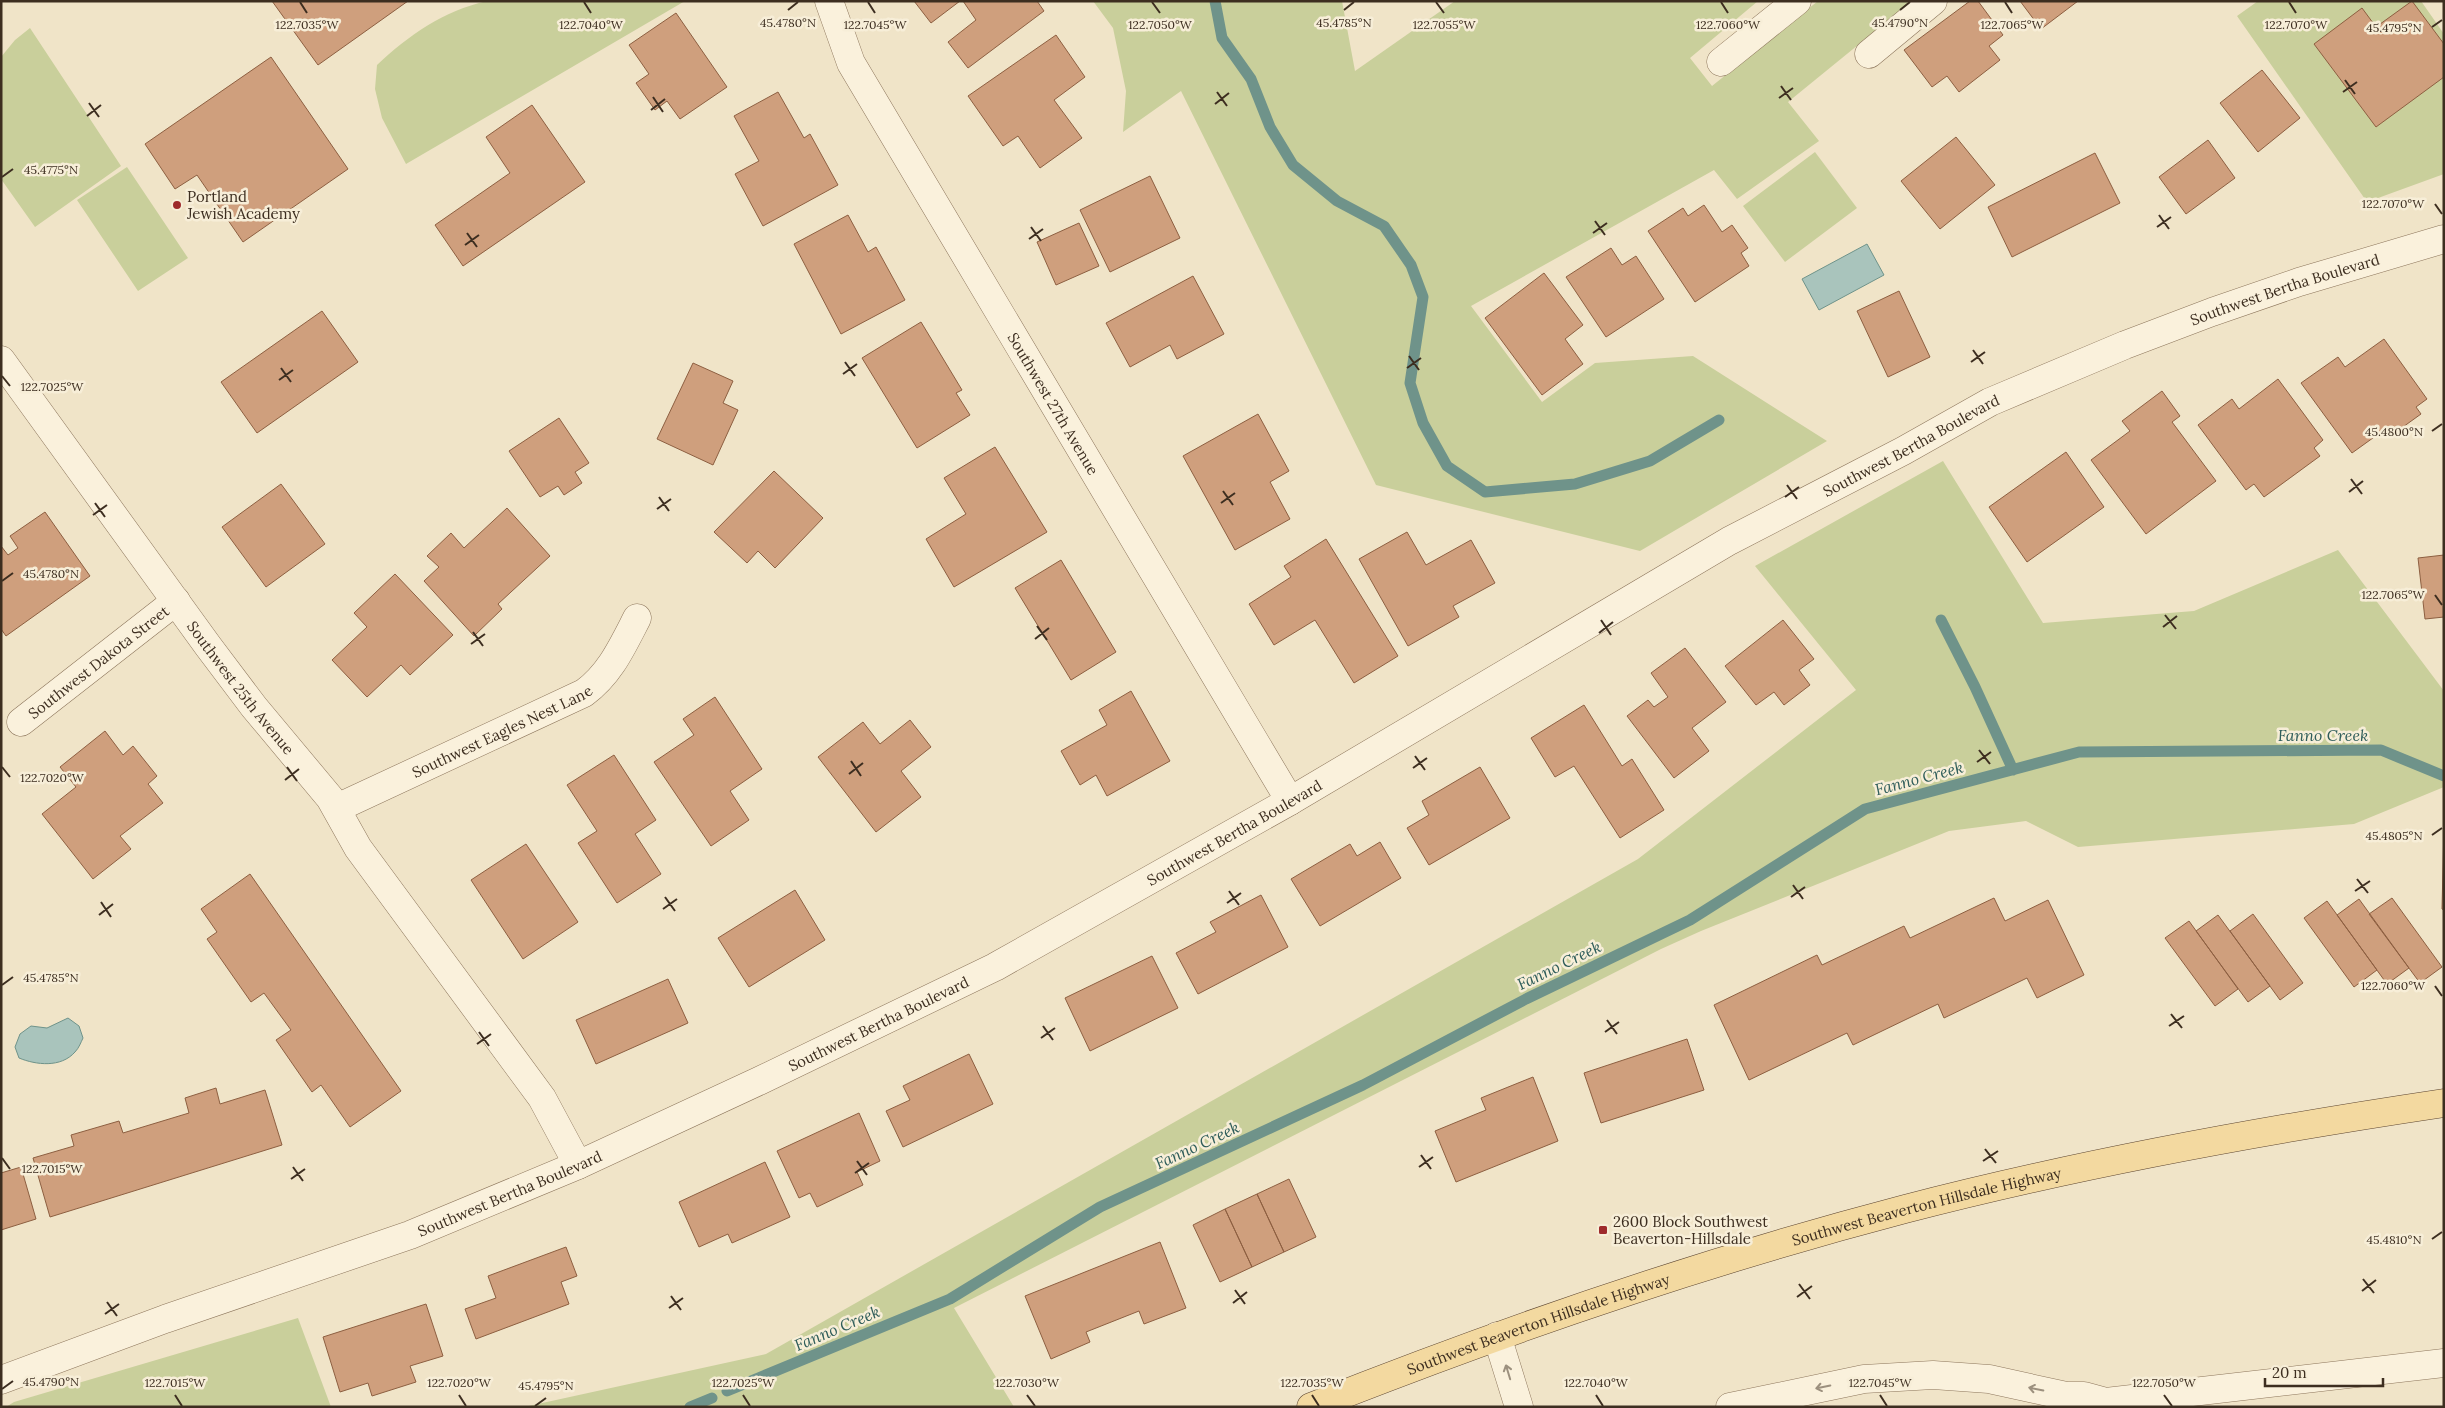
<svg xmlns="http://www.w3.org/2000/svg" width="2445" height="1408" font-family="Lora,serif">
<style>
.green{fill:#c9cf9b}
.water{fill:#a9c4bc;stroke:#6f938a}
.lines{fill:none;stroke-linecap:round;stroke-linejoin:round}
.stream{stroke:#6f938a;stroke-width:11}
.building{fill:#cf9f7d;stroke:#8d5f41}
.minor-casing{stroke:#8d765c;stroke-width:29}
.major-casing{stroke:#5b4430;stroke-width:29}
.minor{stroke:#faf1dc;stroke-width:28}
.major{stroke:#f3d9a0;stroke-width:28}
.oneway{stroke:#9c907e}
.ticks{fill:none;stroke:#3d2e20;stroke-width:2}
.poi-dot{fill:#9e2a2b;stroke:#f7eed8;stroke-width:2}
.labels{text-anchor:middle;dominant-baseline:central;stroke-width:5;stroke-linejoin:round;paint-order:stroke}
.poi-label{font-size:15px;fill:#3d2e20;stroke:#f7eed8;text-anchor:start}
.street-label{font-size:15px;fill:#3d2e20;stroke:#f7eed8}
.water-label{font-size:16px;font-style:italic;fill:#2f5d5a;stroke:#f7eed8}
.ticks-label{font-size:12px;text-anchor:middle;fill:#3d2e20;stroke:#f7eed8;stroke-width:5;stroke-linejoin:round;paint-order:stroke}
</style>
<rect width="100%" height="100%" fill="#f0e4c8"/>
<path class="green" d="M487 1H685L406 164 382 118 375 89 377 65C409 35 443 11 487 1Z
M1093 1H1342L1355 71 1455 1H1758L1690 58 1712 86 1818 1H1912L1788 102 1819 141 1737 199 1714 170 1471 306 1542 402 1595 363 1693 356 1827 441 1640 551 1376 485 1181 91 1123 132 1126 91 1113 28Z
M2258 1H2421L2444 34V174L2367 202 2237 16Z
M30 28 121 166 35 227 1 179V57L15 40Z
M1815 152 1857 208 1785 262 1743 206Z
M127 167 188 258 138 291 77 200Z
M1943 461 2043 623 2194 611 2338 550 2444 691V787L2354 824 2078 847 2026 821 1949 831 1701 931 1661 949 954 1308 1014 1407H524L766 1354 1638 859 1856 690 1755 566Z
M298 1318 331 1407H6L14 1402Z"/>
<path class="water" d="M1867 244 1884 275 1819 310 1802 279Z
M68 1018 79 1026 83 1038C81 1042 79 1048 75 1052 61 1068 36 1065 19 1058L15 1047 20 1034 31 1026 47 1028Z"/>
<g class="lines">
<path class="stream" d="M1215 1 1222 38 1251 79 1270 127 1293 165 1337 201 1384 226 1411 265 1423 297 1410 383 1423 423 1447 466 1485 492 1575 484 1650 461 1719 420
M1941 620 1975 687 2013 770
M727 1391 950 1299 1100 1207 1363 1085 1526 999 1690 920 1865 809 2079 752 2381 750 2444 776
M690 1407 712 1398"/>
</g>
<path class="building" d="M272 1H408L318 65Z
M914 1H960L931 23Z
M963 1H1037L1044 11 968 68 948 42 976 20Z
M1970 1H1978L2003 35 1989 46 2000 60 1959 92 1947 76 1932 87 1904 50Z
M2020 1H2078L2041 29Z
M2412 1 2444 44V77L2376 127 2314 44 2362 8 2376 27Z
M676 13 727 87 680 119 667 101 655 110 636 83 649 74 629 45Z
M1056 35 1085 77 1054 100 1082 138 1040 168 1018 136 1003 146 968 96Z
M271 57 348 169 243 242 197 175 175 189 145 144Z
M2262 70 2300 118 2258 152 2220 103Z
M778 92 804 138 810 134 838 185 763 226 735 174 759 161 734 116Z
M532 105 585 182 463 266 435 225 510 173 486 137Z
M1956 137 1995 185 1940 229 1901 181Z
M2208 140 2235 178 2186 214 2159 177Z
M2095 153 2120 203 2012 257 1988 207Z
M1150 176 1180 238 1110 272 1080 210Z
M1704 205 1722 232 1732 225 1748 248 1741 253 1749 266 1695 302 1648 231 1683 208 1688 216Z
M848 215 868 252 876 247 905 300 841 334 794 244Z
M1079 223 1099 266 1056 285 1037 242Z
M1611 248 1622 265 1636 256 1664 299 1606 337 1566 277Z
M1544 273 1583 325 1565 339 1583 364 1542 395 1485 318Z
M1193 276 1224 334 1177 359 1170 345 1130 367 1106 323Z
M1899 291 1930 357 1888 377 1857 311Z
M322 311 358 362 257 433 221 382Z
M921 322 962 390 956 393 970 415 917 448 862 358Z
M2384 339 2427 399 2416 407 2421 414 2389 437 2384 430 2352 453 2301 383 2338 357 2345 367Z
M693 363 733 381 723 403 738 410 713 465 657 439Z
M2278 379 2323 440 2314 448 2320 456 2264 497 2254 484 2246 490 2198 425 2232 399 2239 409Z
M2162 391 2180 416 2172 422 2216 481 2146 534 2091 460 2130 431 2122 421Z
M1258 414 1289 471 1270 482 1290 519 1235 550 1183 456Z
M559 418 589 463 575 472 582 483 564 495 558 486 540 497 509 451Z
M995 447 1047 532 954 587 926 539 966 514 944 478Z
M2066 452 2104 507 2027 562 1989 507Z
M774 471 823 518 775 568 758 551 747 563 714 532Z
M281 484 325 544 266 587 222 527Z
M507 508 550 556 498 604 502 609 474 636 424 581 439 567 427 556 451 533 464 548Z
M45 512 90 576 6 636 1 629V546L8 555 18 548 10 536Z
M1407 532 1426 565 1471 540 1495 583 1453 606 1459 617 1408 646 1359 559Z
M1326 539 1398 656 1354 683 1315 620 1274 645 1249 604 1291 577 1284 566Z
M2444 555V617L2425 619 2418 558Z
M1061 560 1116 652 1071 680 1015 588Z
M395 574 453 635 410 675 401 665 367 697 332 660 367 627 354 613Z
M1783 620 1814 659 1799 670 1810 685 1784 705 1774 692 1756 705 1725 666Z
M1685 648 1726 702 1692 728 1709 751 1674 778 1627 716 1648 700 1654 707 1668 697 1651 673Z
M1131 691 1170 761 1107 796 1096 775 1080 785 1061 751 1107 725 1099 710Z
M715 697 762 769 730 791 749 820 711 846 654 762 694 735 683 719Z
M1584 705 1622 766 1632 759 1664 810 1620 838 1574 766 1555 777 1531 738Z
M910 720 931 747 901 771 921 797 876 832 818 757 863 722 880 744Z
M105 731 123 755 133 746 157 776 148 784 163 803 120 836 131 849 93 879 42 814 76 787 60 767Z
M614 755 656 820 635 834 661 874 617 903 578 843 597 831 567 785Z
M1480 767 1510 818 1429 865 1407 828 1429 815 1422 801Z
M2444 825V910L2442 909Z
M1380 842 1401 878 1320 926 1291 879 1350 844 1357 856Z
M526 844 578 922 523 959 471 880Z
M250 874 401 1091 350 1127 321 1085 312 1092 276 1040 291 1030 264 993 251 1002 207 939 217 932 201 909Z
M795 890 825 940 749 987 718 938Z
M1261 895 1288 947 1198 994 1176 953 1216 932 1210 922Z
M1994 898 2005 921 2048 900 2084 975 2037 998 2027 978 1944 1018 1938 1004 1853 1045 1847 1033 1749 1080 1714 1005 1817 955 1822 965 1904 926 1910 938Z
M2392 898 2442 967 2420 983 2369 914Z
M2359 899 2409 968 2387 984 2337 915Z
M2327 901 2377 970 2354 987 2304 918Z
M2253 914 2303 983 2280 1000 2230 931Z
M2218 915 2270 986 2248 1002 2196 931Z
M2189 921 2238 989 2215 1006 2165 938Z
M1152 956 1178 1008 1090 1051 1065 998Z
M668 979 688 1023 596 1064 576 1020Z
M1687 1039 1704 1090 1601 1123 1584 1073Z
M969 1054 993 1104 903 1147 886 1111 910 1100 903 1086Z
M1533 1077 1558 1141 1456 1182 1435 1131 1486 1110 1481 1098Z
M216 1088 220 1104 265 1090 282 1145 50 1217 33 1158 74 1146 71 1135 119 1121 123 1133 189 1113 185 1098Z
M859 1113 880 1161 857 1172 863 1185 817 1207 810 1193 799 1198 777 1151Z
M765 1162 790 1217 732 1243 728 1234 699 1247 679 1202Z
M21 1167 36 1219 1 1230V1173Z
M1289 1179 1316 1237 1284 1252 1257 1194Z
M1257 1194 1284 1252 1252 1267 1225 1209Z
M1225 1209 1252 1267 1220 1282 1193 1225Z
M1160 1242 1186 1308 1144 1324 1139 1311 1086 1332 1090 1342 1051 1359 1025 1296Z
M566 1247 577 1276 561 1282 569 1304 476 1339 465 1309 496 1298 488 1276Z
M426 1304 443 1356 410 1366 416 1382 372 1396 368 1383 340 1392 323 1337Z"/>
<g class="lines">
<g class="minor-casing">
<g id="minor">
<path id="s1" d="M829 1 851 63 1290 801"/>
<path d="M1869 54 1933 1"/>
<path d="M1721 62 1797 1"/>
<path id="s2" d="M1 360 208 646 254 707 330 798 358 848 542 1098 578 1165"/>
<path id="s3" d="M21 722 176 601"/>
<path id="s4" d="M337 808 584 693C610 674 622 647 637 618"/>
<path d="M1497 1336 1519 1407"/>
<path id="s5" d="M1 1380 165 1319 410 1235 578 1165 759 1081 995 967 1290 801 1729 541 1903 451 1990 402 2125 345 2212 312 2299 282 2444 239"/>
<path d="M1730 1407 1864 1379 1933 1375 1989 1379 2066 1396H2084L2106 1402 2444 1363"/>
</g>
</g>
<g class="major-casing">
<g id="major">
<path id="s6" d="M1311 1407C1505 1330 1703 1262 1905 1209 2082 1163 2263 1130 2444 1103"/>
</g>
</g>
<use href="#minor" class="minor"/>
<use href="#major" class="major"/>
</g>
<defs><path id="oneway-shaft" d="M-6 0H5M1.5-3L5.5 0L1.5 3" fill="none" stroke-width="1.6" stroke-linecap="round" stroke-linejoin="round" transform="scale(1.25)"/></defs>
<g class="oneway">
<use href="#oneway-shaft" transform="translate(1508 1372) rotate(-107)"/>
<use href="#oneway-shaft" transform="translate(1823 1387) rotate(168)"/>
<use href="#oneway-shaft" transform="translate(2036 1389) rotate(-168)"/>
</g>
<path class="ticks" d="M300 2 307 13M584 2 591 13M868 2 875 13M1152 2 1160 13M1436 2 1444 13M1721 2 1728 13M2005 2 2012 13M2289 2 2296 13M788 10 798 2M1344 10 1354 2M1900 10 1910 2M2432 27 2442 20M2345 80 2355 94M1781 86 1791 100M1217 92 1227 106M2343 92 2357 82M653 97 663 112M1779 98 1793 88M89 103 99 117M1215 104 1229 93M651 110 665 99M87 116 101 105M2 177 13 169M2435 204 2442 214M2159 215 2169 229M1595 221 1605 235M1031 227 1041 241M2157 227 2171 217M467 233 477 247M1593 233 1607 223M1029 239 1043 229M465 245 479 235M1973 350 1983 364M1409 356 1419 370M845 362 855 376M1971 362 1985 352M281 368 291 382M1407 368 1421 358M843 374 857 364M2 376 10 386M279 380 293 370M2432 431 2442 424M2351 479 2362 494M1787 485 1797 499M1223 491 1233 505M2349 492 2363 481M659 497 669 511M1785 497 1799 487M95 503 105 517M1221 503 1235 493M657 509 671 499M93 515 107 505M2 581 13 573M2435 595 2442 605M2165 615 2176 629M1601 620 1611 635M1037 626 1047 640M2163 627 2177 616M473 632 483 646M1599 633 1613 622M1035 639 1049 628M471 644 485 634M1979 750 1990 764M1415 756 1425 770M851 761 861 776M1977 762 1991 752M2 767 10 777M287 767 297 781M1413 768 1427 758M849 774 863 763M285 780 299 769M2432 835 2442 828M2357 879 2368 893M1793 885 1803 899M1229 891 1239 905M2355 891 2370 881M665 897 675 911M1791 897 1805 887M101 902 111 917M1227 903 1241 893M663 909 677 899M99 915 113 904M2 985 13 977M2435 986 2442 996M2171 1014 2182 1028M1607 1020 1617 1034M1043 1026 1053 1040M2169 1026 2184 1016M479 1032 489 1046M1605 1032 1619 1022M1041 1038 1055 1028M477 1044 491 1034M1985 1149 1996 1163M1421 1155 1431 1169M2 1158 10 1169M857 1161 867 1175M1983 1161 1998 1151M293 1167 303 1181M1419 1167 1433 1157M855 1173 869 1163M291 1179 305 1169M2432 1239 2442 1232M2363 1279 2374 1293M1799 1284 1810 1299M1235 1290 1245 1304M2362 1291 2376 1280M671 1296 681 1310M1797 1297 1812 1286M107 1302 117 1316M1233 1303 1247 1292M669 1308 683 1298M105 1314 119 1304M2 1389 13 1381M175 1395 182 1406M459 1395 466 1406M743 1395 750 1406M1027 1395 1035 1406M1312 1395 1319 1406M1596 1395 1603 1406M1880 1395 1887 1406M2164 1395 2172 1406M535 1406 546 1398"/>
<g class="poi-dot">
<circle cx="177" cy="205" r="5"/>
<rect x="1598" y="1225" width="10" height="10" rx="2.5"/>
</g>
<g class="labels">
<g class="poi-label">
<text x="187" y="196">Portland<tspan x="187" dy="17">Jewish Academy</tspan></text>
<text x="1613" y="1221">2600 Block Southwest<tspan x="1613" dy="17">Beaverton-Hillsdale</tspan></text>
</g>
<g class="street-label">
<text stroke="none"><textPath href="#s5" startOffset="2538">Southwest Bertha Boulevard</textPath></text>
<text stroke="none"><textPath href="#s1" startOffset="462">Southwest 27th Avenue</textPath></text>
<text stroke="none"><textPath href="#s5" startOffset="2132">Southwest Bertha Boulevard</textPath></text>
<text stroke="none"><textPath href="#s3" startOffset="98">Southwest Dakota Street</textPath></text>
<text stroke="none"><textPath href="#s2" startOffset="406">Southwest 25th Avenue</textPath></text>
<text stroke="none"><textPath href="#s4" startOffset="182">Southwest Eagles Nest Lane</textPath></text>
<text stroke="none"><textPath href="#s5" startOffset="1352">Southwest Bertha Boulevard</textPath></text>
<text stroke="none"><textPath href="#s5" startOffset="948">Southwest Bertha Boulevard</textPath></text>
<text stroke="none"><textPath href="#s5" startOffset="542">Southwest Bertha Boulevard</textPath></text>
<text stroke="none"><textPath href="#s6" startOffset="648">Southwest Beaverton Hillsdale Highway</textPath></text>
<text stroke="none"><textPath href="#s6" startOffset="242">Southwest Beaverton Hillsdale Highway</textPath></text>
</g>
<g class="water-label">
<text x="2323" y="735">Fanno Creek</text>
<text transform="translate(1919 778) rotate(-15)">Fanno Creek</text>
<text transform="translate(1559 965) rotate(-26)">Fanno Creek</text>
<text transform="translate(1197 1145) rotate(-25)">Fanno Creek</text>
<text transform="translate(837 1328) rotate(-23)">Fanno Creek</text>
</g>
</g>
<g class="ticks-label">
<text x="788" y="27">45.4780°N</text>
<text x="1344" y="27">45.4785°N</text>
<text x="1900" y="27">45.4790°N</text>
<text x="307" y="29">122.7035°W</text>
<text x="591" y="29">122.7040°W</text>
<text x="875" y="29">122.7045°W</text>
<text x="1160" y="29">122.7050°W</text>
<text x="1444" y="29">122.7055°W</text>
<text x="1728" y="29">122.7060°W</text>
<text x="2012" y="29">122.7065°W</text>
<text x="2296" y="29">122.7070°W</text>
<text x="2394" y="32">45.4795°N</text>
<text x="51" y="174">45.4775°N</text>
<text x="2393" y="208">122.7070°W</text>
<text x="52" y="391">122.7025°W</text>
<text x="2394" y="436">45.4800°N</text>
<text x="51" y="578">45.4780°N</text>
<text x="2393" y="599">122.7065°W</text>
<text x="52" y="782">122.7020°W</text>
<text x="2394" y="840">45.4805°N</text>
<text x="51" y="982">45.4785°N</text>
<text x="2393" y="990">122.7060°W</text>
<text x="52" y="1173">122.7015°W</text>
<text x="2394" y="1244">45.4810°N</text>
<text x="51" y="1386">45.4790°N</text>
<text x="175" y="1387">122.7015°W</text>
<text x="459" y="1387">122.7020°W</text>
<text x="743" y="1387">122.7025°W</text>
<text x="1027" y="1387">122.7030°W</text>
<text x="1312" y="1387">122.7035°W</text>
<text x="1596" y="1387">122.7040°W</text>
<text x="1880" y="1387">122.7045°W</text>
<text x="2164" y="1387">122.7050°W</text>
<text x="546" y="1390">45.4795°N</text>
</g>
<rect width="2445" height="1408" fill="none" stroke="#3d2e20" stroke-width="5"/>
<path d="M2265 1378v8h118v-8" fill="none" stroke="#3d2e20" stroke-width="2.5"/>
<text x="2272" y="1378" font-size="15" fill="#3d2e20" stroke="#f7eed8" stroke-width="4" paint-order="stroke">20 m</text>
</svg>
